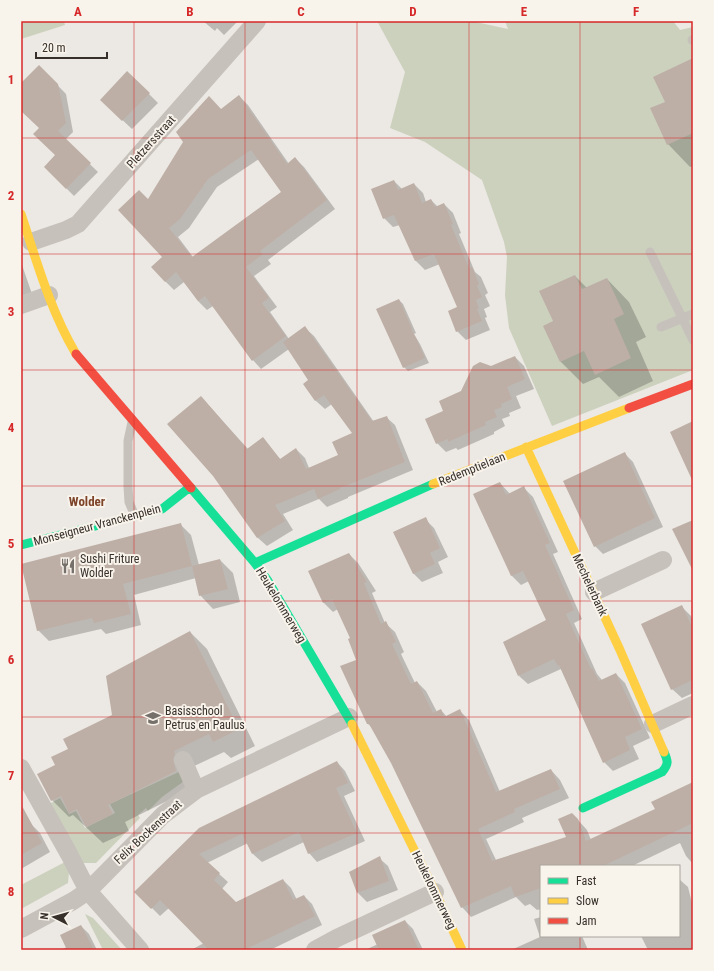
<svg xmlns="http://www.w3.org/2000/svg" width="714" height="971" font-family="'Roboto Condensed',sans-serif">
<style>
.green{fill:#ccd1be}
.shadow{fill:#0003;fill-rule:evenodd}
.building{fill:#beafa6;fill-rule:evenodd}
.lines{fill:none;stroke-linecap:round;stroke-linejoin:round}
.lane{stroke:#c6c1bb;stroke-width:9}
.street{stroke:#c6c1bb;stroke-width:18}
.fast{stroke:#16e098;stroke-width:9}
.slow{stroke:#ffcf43;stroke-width:9}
.jam{stroke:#f24e42;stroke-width:9}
.grid{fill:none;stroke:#d62828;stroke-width:1;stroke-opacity:0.55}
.labels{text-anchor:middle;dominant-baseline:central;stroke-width:4;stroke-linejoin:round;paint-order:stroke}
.street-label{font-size:12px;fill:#362f2a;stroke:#f8f3eb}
.poi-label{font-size:12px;fill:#362f2a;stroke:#f8f3eb;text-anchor:start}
.neighbourhood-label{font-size:13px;font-weight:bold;fill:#7e442a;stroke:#f8f3eb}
.neatline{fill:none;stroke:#d62828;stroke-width:1.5}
.grid-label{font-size:13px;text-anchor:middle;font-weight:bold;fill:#d62828}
</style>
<rect width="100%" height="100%" fill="#ece8e3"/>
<path class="green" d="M21 21H64L65 25 21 39Z
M377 21H471L508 29 505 21H673L680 30 693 27V370L552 426 509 328 505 295 507 257 504 242 482 180 425 142 390 128 405 72Z
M183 770 187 779 162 797 148 811 146 808 138 815 140 818 96 863H82L49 804 60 798 69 814 76 811 85 828 115 813 110 804Z
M65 862 69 872 68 883 21 909V885Z
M85 914 93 918 122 950H103Z"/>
<path class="shadow" d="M203 21H238L224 35 217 28 215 31Z
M693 65V166L690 167 668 144 666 102Z
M39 66 66 94 73 132 65 140 98 172 74 196 45 167 56 155 40 128 21 109V91Z
M128 73 158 103 132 129 101 100Z
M239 96 248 105 289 164 295 158 304 167 335 209 268 260 271 264 254 276 277 307 270 312 289 339 305 328 314 336 374 422 386 417 395 425 413 470 348 497V498L327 507 319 499 283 514 293 530 267 546 258 538 214 475 201 397 248 449 263 439 281 460 296 449 305 458 309 468 339 456 354 433 332 404 325 409 316 401 304 384 310 380 289 349 261 369 253 360 213 306 207 310 198 301 184 282 174 290 165 281 164 257 148 201 221 110ZM259 159 282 192 193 257 178 237 189 228 217 187Z
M394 181 402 189 414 184 423 193 426 202 431 200 438 207 444 204 453 213 461 233 459 234 475 272 481 277 488 293 485 295 490 306 484 309 487 317 485 318 490 330 466 340 457 331 458 307 440 264 425 270 416 261 400 225 393 227 384 218Z
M21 262 32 294 21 298Z
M575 276 587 288 607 279 629 302 646 337 636 342 653 381 619 397 599 377 583 384 561 362 544 326 554 322Z
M399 300 403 304 416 333 414 334 420 344 429 363 408 371 404 367Z
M515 357 524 366 534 389 516 396 521 408 509 413 510 416 502 419 505 426 494 432V434L458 450 456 448 446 452 437 443 445 411 462 391 491 368Z
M625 454 633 462 663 527 603 554 595 546Z
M500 483 510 494 524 488 533 497 558 552 553 554 582 619 574 623 597 674 602 680 616 674 625 683 650 738 633 746 639 759 613 771 604 762 561 669 528 684 519 676 547 621 529 581 521 585 512 576 474 495Z
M425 519 434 528 448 557 438 562 443 573 422 582 413 573Z
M180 524 191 535 199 565 220 560 233 573 240 602 213 609 200 595 196 578 134 595 141 625 106 634 101 629 49 641 38 630Z
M349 554 358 563 376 591 372 593 385 623 395 632 404 652 401 654 415 683 417 682 426 691 437 712 441 710 447 717 460 711 469 720 500 792 551 770 560 780 569 798 522 818 524 822 486 839 496 860 567 838 578 820 587 830 591 840 656 810 693 783V864L686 856 680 843 632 866H541V909L537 910 530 904 525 906 516 897 471 917 462 907 392 763 374 729 368 724 357 660 351 638 338 609 333 612 323 602Z
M682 607 691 616 693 620V693L682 698 672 689Z
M190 632 207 649 255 746 231 758 224 752 190 768 193 788 125 822 129 831 103 843 73 815 69 817 52 800 56 765 69 749 113 715Z
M337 762 345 771 355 791 344 796 365 841 317 862 309 853 304 842 262 862 253 854 248 843 207 863 228 882 222 889 235 903 283 880 291 888 297 900 304 896 312 904 322 925 270 950H191L204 943 169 908 160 916 136 892Z
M31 824 40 833 50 852 21 869V825Z
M379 858 388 866 398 890 367 902 358 893Z
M679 879 688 887 693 907V950H648L641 936H679Z
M541 917V936H582L588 950H511L540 937 534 919Z
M405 921 413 929 423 950H365L378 944Z
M81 926 89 934 97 950H60L67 947Z"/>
<path class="building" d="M693 58V133L667 145 650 108 665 102 653 77Z
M39 65 58 84 66 123 58 131 91 163 66 189 44 167 55 155 33 134 39 128 21 111V83Z
M127 71 150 93 122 121 100 100Z
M239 95 287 164 295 157 327 200 260 251 263 254 246 267 269 298 262 303 286 336 252 361 205 296 198 301 176 272 165 282 151 267 162 257 118 210 139 190 148 199 183 142 176 132 209 96 221 109ZM251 150 281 192 192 257 169 228 180 219 208 179Z
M394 180 398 190 414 183 422 203 431 199 435 207 444 203 453 224 451 225 469 268 472 267 479 284 477 286 482 297 476 300 479 308 477 309 482 321 456 332 448 311 457 307 434 254 415 261 394 215 383 219 371 189Z
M575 275 582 289 607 278 624 314 614 319 631 358 595 375 584 351 560 362 543 326 553 321 539 291Z
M399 299 412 329H411L416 338 425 358 403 368 376 309Z
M305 326 372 421 387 416 405 462 340 488V489L318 499 314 489 275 505 285 521 257 538 213 476 167 424 201 396 247 449 263 437 280 459 296 448 306 469 338 455 332 442 352 433 324 395 315 401 303 384 308 380 283 342Z
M515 356 525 379 507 387 512 399 501 404 502 407 494 410 497 417 485 422 486 425 448 442V439L436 444 425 419 443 411 439 401 461 391 473 366 480 362 491 366Z
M693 421V482L670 432Z
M625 452 655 518 594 547 563 481Z
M500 482 506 495 524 486 550 543 545 545 574 610 566 614 591 669 592 668 599 681 616 673 642 729 625 737 630 750 603 763 559 665 558 666 554 659 518 676 503 642 546 620 523 571 511 576 473 494Z
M426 517 440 548 430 553 435 564 413 574 393 532Z
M693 520V571L672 529Z
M181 523 192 566 123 584 131 614 94 623 92 618 37 631 21 564Z
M349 553 367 582 364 583 381 624 386 621 396 642 392 644 411 684 417 681 433 713 441 709 444 717 460 709 496 792 551 769 560 789 514 809 515 812 478 829 492 861 566 837 558 819 572 813 578 819 586 841 655 809 651 802 693 782V823L603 866H541V888L515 897 511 886 461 908 391 763 369 724H367L340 666 356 660 348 639 350 638 332 599 323 603 308 571Z
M220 559 228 589 199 596 192 566Z
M682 605 693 629V680L671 690 641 624Z
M190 631 239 729 213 742 209 734 174 751 175 754 173 759 176 771 108 805 113 814 86 827 77 809 69 813 61 796 51 801 37 774 55 765 51 757 68 749 63 739 112 715 106 676Z
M337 761 348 783 336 788 357 833 308 854 299 832 252 854 242 834 199 854 220 873 214 880 236 902 283 879 293 900 304 895 315 916 244 950H209L160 900 151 909 134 892 199 828Z
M21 804 42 843 21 855Z
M380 856 389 881 357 893 349 872Z
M405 920 419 950H379L372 935Z
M81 925 94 950H67L60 935Z"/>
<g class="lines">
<path class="lane" d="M692 40H693
M650 252 693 340
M661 327 693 314
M132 422 128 441V487L129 502 135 516"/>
<path class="street" d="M31 242 66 230 78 224 257 21
M21 305 49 295
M594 592 663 560
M653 724 693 705
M183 760 196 790
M21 768 69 854 88 891 140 950
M21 929 73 901 88 891 163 815 196 790 349 717
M315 950 337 938 435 892"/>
<path class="fast" d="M191 488 255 563 268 581 352 724
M21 545 162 509 190 487
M255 563 433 484
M583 808 662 772C669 764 668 761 664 752"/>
<path class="slow" d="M21 214C37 262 50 310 76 354
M526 447 620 650 664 752
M433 484 629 408
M352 724 435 892 462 950"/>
<path class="jam" d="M76 354 191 488
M629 408 693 384"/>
</g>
<path class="grid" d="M134 21V950M245 21V950M357 21V950M469 21V950M580 21V866M21 138H693M21 254H693M21 370H693M21 486H693M21 601H693M21 717H693M21 833H693M580 936V950"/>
<defs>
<g id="restaurant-bare" transform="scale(1.2)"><path d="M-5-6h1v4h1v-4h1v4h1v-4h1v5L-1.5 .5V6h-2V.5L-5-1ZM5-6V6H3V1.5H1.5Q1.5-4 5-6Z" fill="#76706b" stroke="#f8f3eb" stroke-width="2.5" paint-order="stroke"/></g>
<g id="school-bare" transform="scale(1.2)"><path d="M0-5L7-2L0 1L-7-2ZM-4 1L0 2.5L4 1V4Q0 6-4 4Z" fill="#76706b" stroke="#f8f3eb" stroke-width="2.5" paint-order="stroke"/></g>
</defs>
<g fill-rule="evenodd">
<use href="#restaurant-bare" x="68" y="566"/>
<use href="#school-bare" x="153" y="718"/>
</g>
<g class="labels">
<g class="street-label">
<text transform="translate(151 142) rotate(-48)">Pletzersstraat</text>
<text transform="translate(472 469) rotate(-22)">Redemptielaan</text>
<text transform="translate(97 525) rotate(-15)">Monseigneur Vranckenplein</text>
<text transform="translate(590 585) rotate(65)">Mechelerbank</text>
<text transform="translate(281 605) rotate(59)">Heukelommerweg</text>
<text transform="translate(148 832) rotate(-43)">Felix Bockenstraat</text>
<text transform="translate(434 890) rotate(64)">Heukelommerweg</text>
</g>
<g class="poi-label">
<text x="80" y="559">Sushi Friture<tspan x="80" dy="14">Wolder</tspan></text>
<text x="165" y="711">Basisschool<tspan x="165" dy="14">Petrus en Paulus</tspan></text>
</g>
<g class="neighbourhood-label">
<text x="87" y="501">Wolder</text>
</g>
</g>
<rect width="714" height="971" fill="none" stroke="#f8f3eb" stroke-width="44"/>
<rect x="540" y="865" width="140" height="72" fill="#f8f3eb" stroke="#aaa59e"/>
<rect x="548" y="878" width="20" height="6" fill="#16e098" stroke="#aaa59e"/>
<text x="576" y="885" font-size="12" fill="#362f2a">Fast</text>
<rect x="548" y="898" width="20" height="6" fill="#ffcf43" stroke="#aaa59e"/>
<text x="576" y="905" font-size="12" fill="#362f2a">Slow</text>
<rect x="548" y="918" width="20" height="6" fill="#f24e42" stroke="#aaa59e"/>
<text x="576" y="925" font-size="12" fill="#362f2a">Jam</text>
<g transform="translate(54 917) rotate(276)" stroke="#f8f3eb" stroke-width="3" paint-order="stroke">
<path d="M0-3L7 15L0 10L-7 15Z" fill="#362f2a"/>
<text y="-6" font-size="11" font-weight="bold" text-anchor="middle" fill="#362f2a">N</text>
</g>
<path d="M36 52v6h71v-6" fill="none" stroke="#362f2a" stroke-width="2"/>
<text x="42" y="52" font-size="12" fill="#362f2a" stroke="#f8f3eb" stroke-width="3" paint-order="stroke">20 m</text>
<rect x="22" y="22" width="670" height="927" class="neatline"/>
<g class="grid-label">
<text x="78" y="16">A</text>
<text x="190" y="16">B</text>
<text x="301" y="16">C</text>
<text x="413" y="16">D</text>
<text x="524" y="16">E</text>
<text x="636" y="16">F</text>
<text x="11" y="84">1</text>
<text x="11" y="200">2</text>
<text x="11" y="316">3</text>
<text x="11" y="432">4</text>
<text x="11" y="548">5</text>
<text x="11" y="664">6</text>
<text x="11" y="780">7</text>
<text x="11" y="896">8</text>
</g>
</svg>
